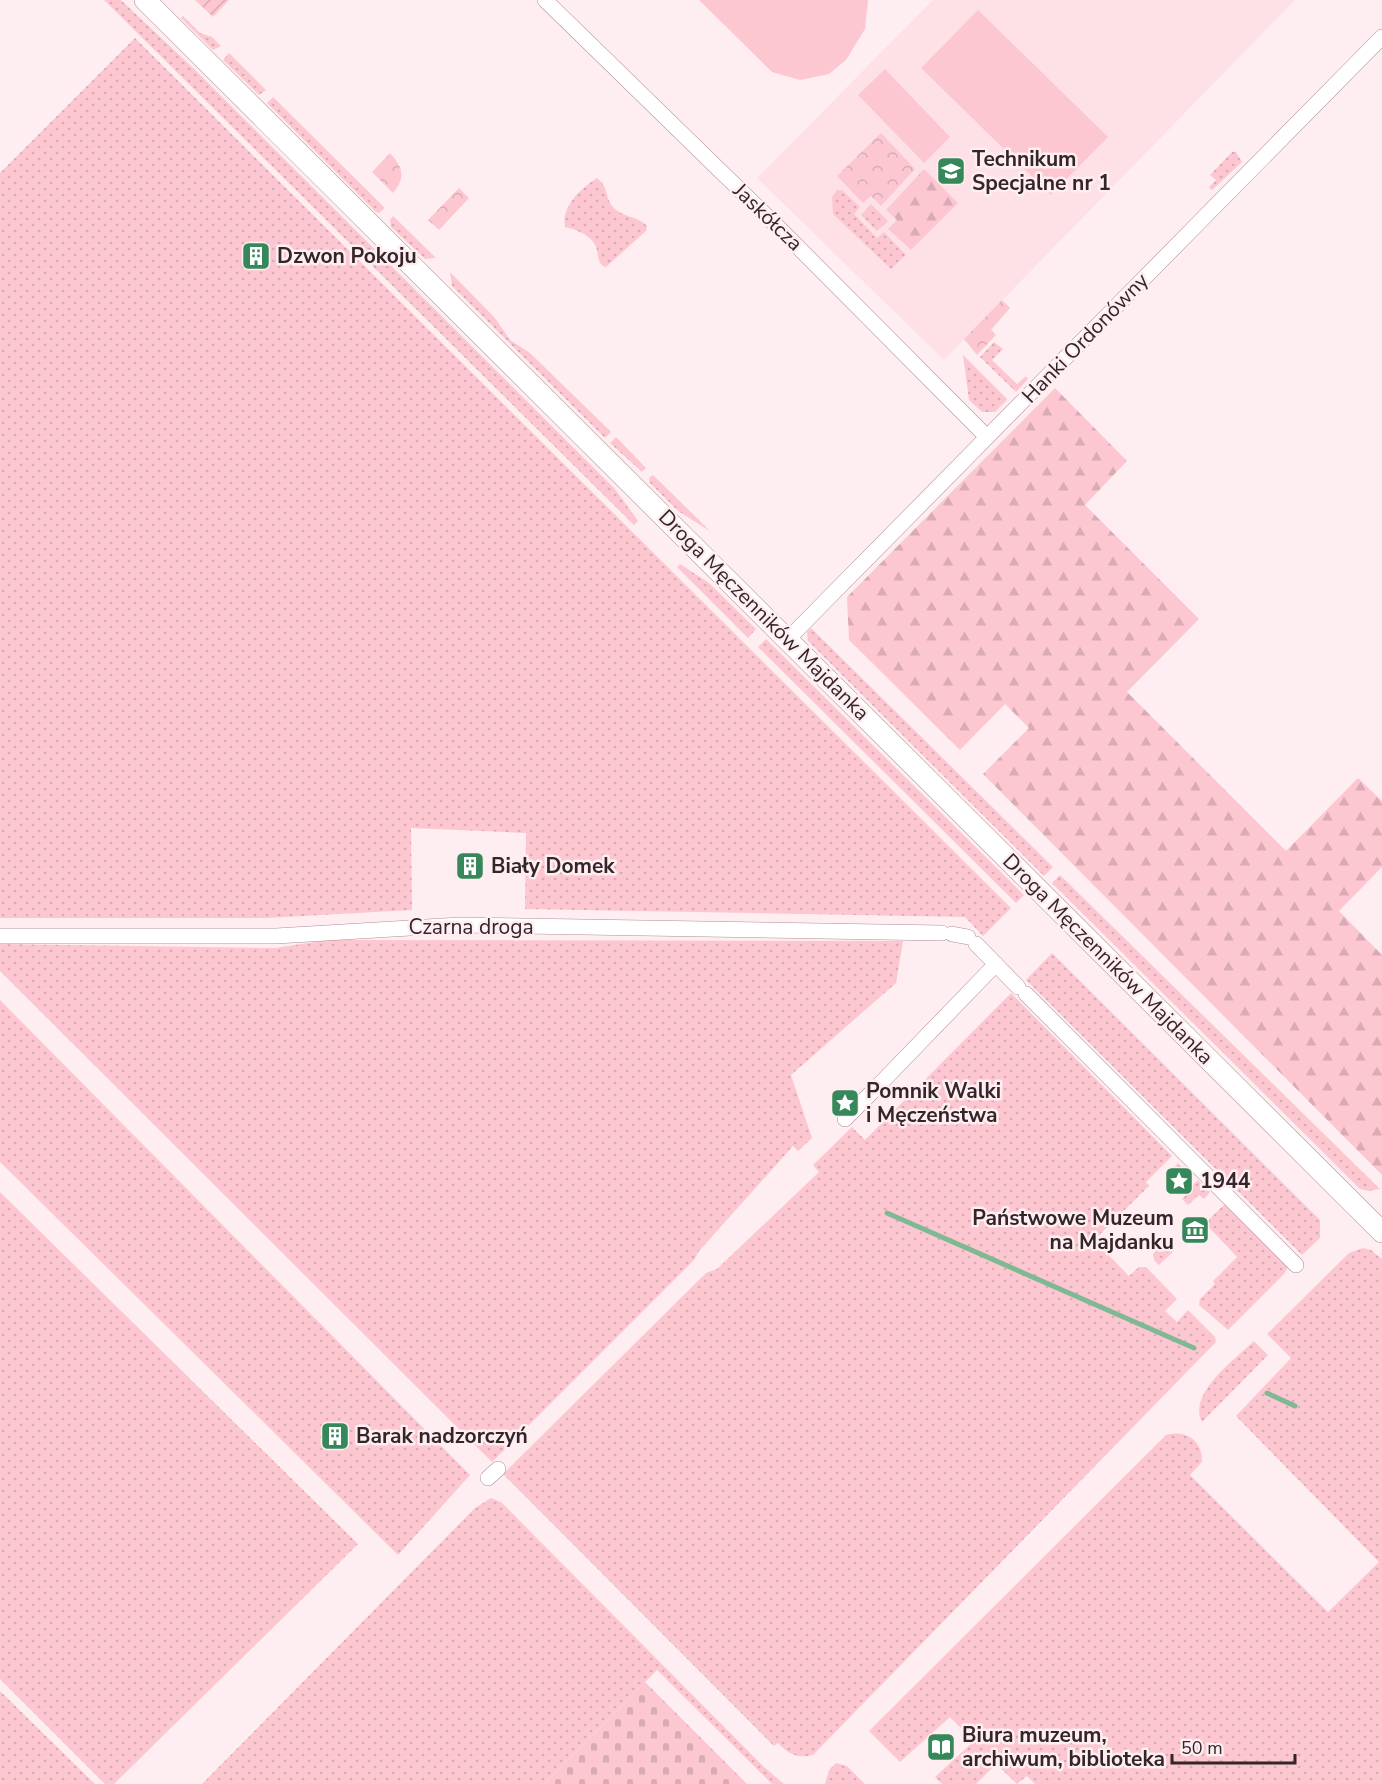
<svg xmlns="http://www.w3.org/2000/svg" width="1382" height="1784" font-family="'Nunito Sans',sans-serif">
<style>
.built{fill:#fde1e7}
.grass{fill:url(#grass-dots)}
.forest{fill:url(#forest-firs)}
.cemetery{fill:url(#cemetery-stones)}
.park{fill:url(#park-crowns)}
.garden{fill:url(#garden-furrows)}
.pitch{fill:#fdc7d2}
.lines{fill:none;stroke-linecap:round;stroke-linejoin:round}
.stream{stroke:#7fb994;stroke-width:5}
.street-casing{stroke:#b08e95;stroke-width:16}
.secondary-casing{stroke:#b08e95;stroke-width:22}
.street{stroke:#fff;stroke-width:15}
.secondary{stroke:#fff;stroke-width:21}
.labels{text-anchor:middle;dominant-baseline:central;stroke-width:5;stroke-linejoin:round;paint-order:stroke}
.poi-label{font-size:21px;font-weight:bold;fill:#332528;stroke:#feeef1;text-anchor:start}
.street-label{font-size:21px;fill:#332528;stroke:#feeef1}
</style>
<defs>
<pattern id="grass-dots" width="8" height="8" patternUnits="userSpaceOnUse" patternTransform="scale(1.5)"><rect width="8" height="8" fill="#fdc7d2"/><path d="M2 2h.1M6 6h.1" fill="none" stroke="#d9abb4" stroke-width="1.8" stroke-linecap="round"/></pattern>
<pattern id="forest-firs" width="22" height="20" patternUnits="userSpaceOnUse" patternTransform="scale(1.5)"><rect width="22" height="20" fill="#fdc7d2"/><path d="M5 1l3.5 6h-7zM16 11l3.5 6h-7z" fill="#d9abb4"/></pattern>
<pattern id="cemetery-stones" width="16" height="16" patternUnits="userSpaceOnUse" patternTransform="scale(1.5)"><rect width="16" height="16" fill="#fdc7d2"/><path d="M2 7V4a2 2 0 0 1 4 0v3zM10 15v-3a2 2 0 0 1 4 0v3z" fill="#d9abb4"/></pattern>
<pattern id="park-crowns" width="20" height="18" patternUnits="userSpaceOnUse" patternTransform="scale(1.5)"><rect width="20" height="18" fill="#fdc7d2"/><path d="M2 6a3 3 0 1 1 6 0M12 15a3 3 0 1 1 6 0" fill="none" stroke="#d9abb4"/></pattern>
<pattern id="garden-furrows" width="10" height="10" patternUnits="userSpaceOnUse" patternTransform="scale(1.5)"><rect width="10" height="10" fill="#fdc7d2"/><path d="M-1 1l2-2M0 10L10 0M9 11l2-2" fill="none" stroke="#d9abb4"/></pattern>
</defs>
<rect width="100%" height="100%" fill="#feeef1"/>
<path class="built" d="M933 0H1295L944 360 757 178Z"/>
<path class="grass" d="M104 0H121L193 68 615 489 638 521 634 525Z
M183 16 200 33 212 37 221 46 213 50 181 18Z
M135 38 1011 908 983 936 965 917 525 909 526 833 411 828 412 910 267 918H0V173Z
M229 53 266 90 259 95 223 60Z
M273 97 385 208 379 213 376 212 267 103Z
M1232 152H1236L1242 162 1212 190 1209 187 1216 180 1210 175Z
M597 178C607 185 605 193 610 203 619 218 637 215 647 226L646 231 606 267C595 264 600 251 594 243 586 233 577 230 565 227 561 207 580 189 597 178Z
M842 190 860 207 854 214 877 238 884 232 906 255 891 269 833 214 832 197 837 190Z
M871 204 888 221 877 231 861 215Z
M393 216 436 258 425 259 391 227 390 220Z
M450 272 495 318 510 340 530 353 611 432 605 438 452 286Z
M994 342 1003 349 992 360 1017 384 1026 376 1028 379 1016 392 980 357Z
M963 355 1006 398 1007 400 995 412H982L969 400Z
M616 437 646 468 642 472 610 443Z
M653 475 710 531 678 511 650 483 649 478Z
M680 564 709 583 756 629 748 638 677 567Z
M811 628 1053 867 1044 876 808 641 807 632Z
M766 639 1024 895 1016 903 758 647Z
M1060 875 1380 1189 1369 1191 1360 1189 1052 883Z
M327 940 903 941 896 983 791 1075 812 1138 798 1151 793 1146 699 1251 694 1260 492 1462 0 971V944L275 948Z
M1052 953 1320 1220V1238L1302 1255 1026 980Z
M1011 993 1172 1156 1146 1182 1149 1186 1094 1240 1129 1276 1139 1267H1146L1177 1299 1165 1311 1177 1322 1188 1310 1215 1337 1216 1342 813 1755C798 1759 788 1754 778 1743L774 1746 503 1474 706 1273 717 1269 819 1172 813 1165 852 1127 865 1140Z
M0 1000 470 1475 398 1555 0 1162Z
M1178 1163 1183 1168 1181 1171 1194 1184 1198 1180 1210 1192 1204 1199 1199 1195 1188 1205 1182 1199 1189 1192 1169 1172Z
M0 1192 358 1544 114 1784H105L0 1679Z
M1225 1204 1288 1267 1284 1274 1228 1330 1199 1305 1200 1299 1215 1284 1213 1281 1237 1257 1205 1223Z
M1165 1242 1174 1251 1159 1265 1154 1260 1153 1254Z
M1363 1248 1371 1250 1382 1259V1784H1035L1027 1776 1017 1784 996 1764 976 1784H942L935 1777 974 1741 950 1717 900 1762 869 1731 1166 1435C1186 1429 1203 1441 1202 1462L1190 1475 1328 1612 1379 1562 1236 1416 1291 1358 1267 1334 1349 1253Z
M1254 1341 1268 1355 1202 1422C1187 1394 1235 1359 1254 1341Z
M491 1498 501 1502 763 1766 784 1784H772L657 1670 544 1784H202L475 1508Z
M0 1691 95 1784H0Z
M836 1763 847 1766 865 1784H825L829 1770Z"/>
<path class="forest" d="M924 169 958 203 911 250 888 229 897 220 886 210Z
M1055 388 1127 461 1085 505 1199 619 1127 692 1286 851 1358 778 1382 801V867L1339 911 1382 955V1175L983 774 1029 728 1005 704 960 750 849 640 847 597Z"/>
<path class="cemetery" d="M645 1682 747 1784H544Z"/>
<path class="park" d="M881 133 915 169 881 206 871 196 863 203 837 176Z
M390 153C403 167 406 178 393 193L372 172Z
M459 188 469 198 439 230 428 220Z
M1002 300 1010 308 991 330 996 335 977 355 964 339Z"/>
<path class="garden" d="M195 0H229L213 17Z"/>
<path class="pitch" d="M699 0H868L865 29 846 60 829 74 800 80 772 72Z
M978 10 1108 137 1051 195 921 68Z
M885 69 950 137 924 163 858 95Z"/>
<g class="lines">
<path class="stream" d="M887 1213 1194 1348
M1267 1393 1295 1406"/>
<g class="street-casing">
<path id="street" d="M545 0 783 232 987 437
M789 638 1382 37
M952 934 968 937
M0 936H276L460 925 942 933
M976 944 1018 987
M1026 994 1296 1265
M877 1087 996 964
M845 1119 872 1092
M488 1478 498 1469"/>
</g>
<g class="secondary-casing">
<path id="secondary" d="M145 0 1382 1232"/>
</g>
<use href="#street" class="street"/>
<use href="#secondary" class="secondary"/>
</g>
<defs>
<g id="school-square" transform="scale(1.5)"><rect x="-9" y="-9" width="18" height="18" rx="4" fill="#36885a" stroke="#feeef1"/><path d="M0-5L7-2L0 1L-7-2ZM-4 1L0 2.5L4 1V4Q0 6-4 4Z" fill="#fff"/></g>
<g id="building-square" transform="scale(1.5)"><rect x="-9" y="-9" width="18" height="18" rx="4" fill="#36885a" stroke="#feeef1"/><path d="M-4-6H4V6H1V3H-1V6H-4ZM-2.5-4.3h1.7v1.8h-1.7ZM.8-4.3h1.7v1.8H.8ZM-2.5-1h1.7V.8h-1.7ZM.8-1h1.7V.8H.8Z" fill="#fff"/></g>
<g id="sight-square" transform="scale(1.5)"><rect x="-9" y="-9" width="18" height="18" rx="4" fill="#36885a" stroke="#feeef1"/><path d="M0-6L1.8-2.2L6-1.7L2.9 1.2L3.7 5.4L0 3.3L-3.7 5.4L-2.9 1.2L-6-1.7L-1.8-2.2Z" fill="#fff"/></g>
<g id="museum-square" transform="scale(1.5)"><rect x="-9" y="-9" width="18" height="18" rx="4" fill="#36885a" stroke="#feeef1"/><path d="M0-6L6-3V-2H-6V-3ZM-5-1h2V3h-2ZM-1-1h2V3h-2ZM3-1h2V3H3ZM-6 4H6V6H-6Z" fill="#fff"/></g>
<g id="library-square" transform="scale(1.5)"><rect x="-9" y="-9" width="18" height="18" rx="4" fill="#36885a" stroke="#feeef1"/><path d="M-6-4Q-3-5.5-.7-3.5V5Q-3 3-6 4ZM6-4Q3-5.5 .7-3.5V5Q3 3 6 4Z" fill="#fff"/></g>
</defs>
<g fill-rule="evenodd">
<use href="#school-square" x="951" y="171"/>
<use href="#building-square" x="256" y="256"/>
<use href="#building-square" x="470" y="866"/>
<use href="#sight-square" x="845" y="1103"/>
<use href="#sight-square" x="1179" y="1181"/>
<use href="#museum-square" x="1195" y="1230"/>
<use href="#building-square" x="335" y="1436"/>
<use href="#library-square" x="941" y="1747"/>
</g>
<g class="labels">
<g class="poi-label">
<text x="972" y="159">Technikum<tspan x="972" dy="24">Specjalne nr 1</tspan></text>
<text x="277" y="256">Dzwon Pokoju</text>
<text x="491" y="866">Biały Domek</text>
<text x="866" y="1091">Pomnik Walki<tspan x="866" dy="24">i Męczeństwa</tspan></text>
<text x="1200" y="1181">1944</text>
<text x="1174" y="1218" text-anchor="end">Państwowe Muzeum<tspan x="1174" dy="24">na Majdanku</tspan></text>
<text x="356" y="1436">Barak nadzorczyń</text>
<text x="962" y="1735">Biura muzeum,<tspan x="962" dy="24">archiwum, biblioteka</tspan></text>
</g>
<g class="street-label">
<text transform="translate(768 217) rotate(44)">Jaskółcza</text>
<text transform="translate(1085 338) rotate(-46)">Hanki Ordonówny</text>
<text transform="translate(764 615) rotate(45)">Droga Męczenników Majdanka</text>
<text x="471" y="927">Czarna droga</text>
<text transform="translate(1108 959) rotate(45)">Droga Męczenników Majdanka</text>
</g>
</g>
<path d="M1172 1754v9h123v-9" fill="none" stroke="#332528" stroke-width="3"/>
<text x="1181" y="1754" font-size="18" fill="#332528" stroke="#feeef1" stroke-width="4.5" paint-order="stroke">50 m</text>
</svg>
